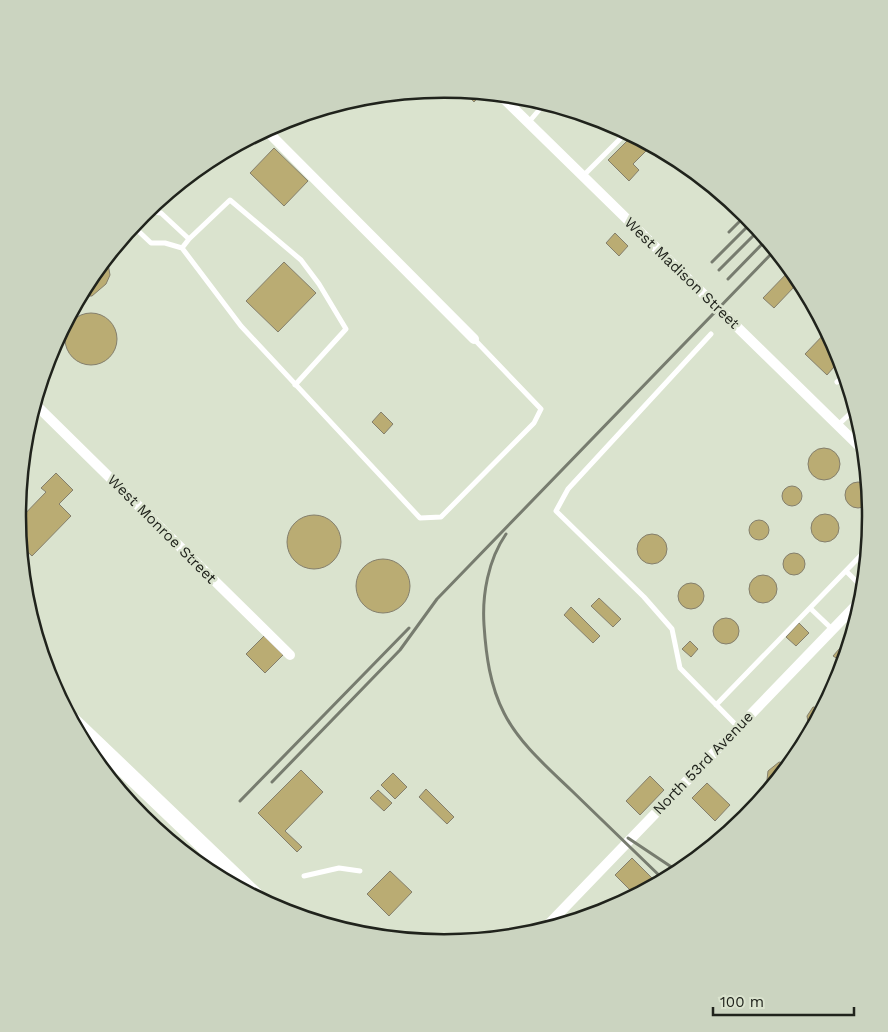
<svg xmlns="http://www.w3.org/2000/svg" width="888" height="1032" font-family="'Work Sans',sans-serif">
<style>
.building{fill:#baac73;stroke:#847f6c}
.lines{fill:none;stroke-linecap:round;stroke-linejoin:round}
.service{stroke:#fff;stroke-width:5}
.minor{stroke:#fff;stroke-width:10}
.primary{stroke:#fff;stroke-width:16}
.rail{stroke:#777c6f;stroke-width:3}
.labels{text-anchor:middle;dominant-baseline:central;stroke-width:5;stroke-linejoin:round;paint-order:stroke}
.street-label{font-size:15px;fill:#20231c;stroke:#dae3ce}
.rim{fill:none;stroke:#20231c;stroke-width:2.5}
</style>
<rect width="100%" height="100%" fill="#dae3ce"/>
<path class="building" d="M464 91 482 93 474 102Z
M637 138 648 149 633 164 639 170 629 181 608 160 629 139 633 142Z
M274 148 308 181 284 206 250 173Z
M615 233 628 246 619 256 606 243Z
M107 258 110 275 106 284 92 296H80L90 279Z
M284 262 316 293 278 332 246 301Z
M791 269 805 290 802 293 795 286 774 308 763 298Z
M65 339a26 26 0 1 1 52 0a26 26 0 1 1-52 0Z
M827 331 840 360 827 375 805 354Z
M381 412 393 424 384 434 372 422Z
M808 464a16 16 0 1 1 32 0a16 16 0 1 1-32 0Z
M56 473 73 490 59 504 71 516 32 556 20 545 18 521 46 492 41 488Z
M845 495a13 13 0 1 1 26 0a13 13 0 1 1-26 0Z
M782 496a10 10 0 1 1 20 0a10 10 0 1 1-20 0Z
M811 528a14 14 0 1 1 28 0a14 14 0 1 1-28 0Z
M287 542a27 27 0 1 1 54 0a27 27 0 1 1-54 0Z
M749 530a10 10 0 1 1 20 0a10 10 0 1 1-20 0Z
M637 549a15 15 0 1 1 30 0a15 15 0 1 1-30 0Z
M783 564a11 11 0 1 1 22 0a11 11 0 1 1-22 0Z
M356 586a27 27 0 1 1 54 0a27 27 0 1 1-54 0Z
M749 589a14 14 0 1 1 28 0a14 14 0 1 1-28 0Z
M678 596a13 13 0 1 1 26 0a13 13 0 1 1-26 0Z
M599 598 621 619 613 627 591 606Z
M571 607 600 636 593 643 564 615Z
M713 631a13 13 0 1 1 26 0a13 13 0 1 1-26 0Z
M799 623 809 633 796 646 786 637Z
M264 636 283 655 265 673 246 654Z
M690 641 698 649 691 657 682 649Z
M846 641 849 644 843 662 833 656Z
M813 707 823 708 813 726 808 722 807 716Z
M779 762 789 764 771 787 767 780 768 771Z
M301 770 323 792 285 831 302 847 297 852 258 813Z
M393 773 407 787 395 799 381 785Z
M650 776 664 790 640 815 626 801Z
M707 783 730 805 715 821 692 798Z
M426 789 454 817 447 824 419 797Z
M378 790 392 803 384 811 370 798Z
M632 858 657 883 631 898 628 895 632 892 615 875Z
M390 871 412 892 389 916 367 894Z"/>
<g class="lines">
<path class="service" d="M528 123 545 103
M583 176 627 132
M133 226 151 243H165L182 248 189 239 161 213 146 211
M189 239 230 200 301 260 319 284 346 329 295 385
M182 248 241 326 420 518 441 517 534 423 541 409 474 339
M711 334 568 489 556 511 644 597 672 629 680 668 738 727
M837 382 845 375
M838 425 855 409
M846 571 863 588
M810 608 832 629
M716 705 867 549
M304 876 339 868 360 871"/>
<path class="minor" d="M500 95 864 451
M266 130 474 339
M35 404 290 655
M544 929 862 599"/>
<path class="primary" d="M72 720 257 897"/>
<path class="rail" d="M729 232 746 215
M712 262 752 222
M719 270 759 230
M728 279 766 240
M506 534C488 560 482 595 484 625 486 655 490 686 504 713 519 743 547 767 571 790 602 820 633 850 664 880
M272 782 400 650 437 599 775 250
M240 801 409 628
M628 838 679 872"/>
</g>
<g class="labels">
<g class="street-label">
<text transform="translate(682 273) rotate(44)">West Madison Street</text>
<text transform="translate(162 529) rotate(45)">West Monroe Street</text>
<text transform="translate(703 763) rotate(-46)">North 53rd Avenue</text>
</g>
</g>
<path d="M0 0H888V1032H0ZM26 516a418 418 0 1 1 836 0a418 418 0 1 1-836 0Z" fill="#cbd4c0" fill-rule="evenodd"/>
<path class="rim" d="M26 516a418 418 0 1 1 836 0a418 418 0 1 1-836 0Z"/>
<path d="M713 1007v8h141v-8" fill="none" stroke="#20231c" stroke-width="2.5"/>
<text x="720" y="1007" font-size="15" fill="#20231c" stroke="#dae3ce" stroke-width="4" paint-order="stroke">100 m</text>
</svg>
